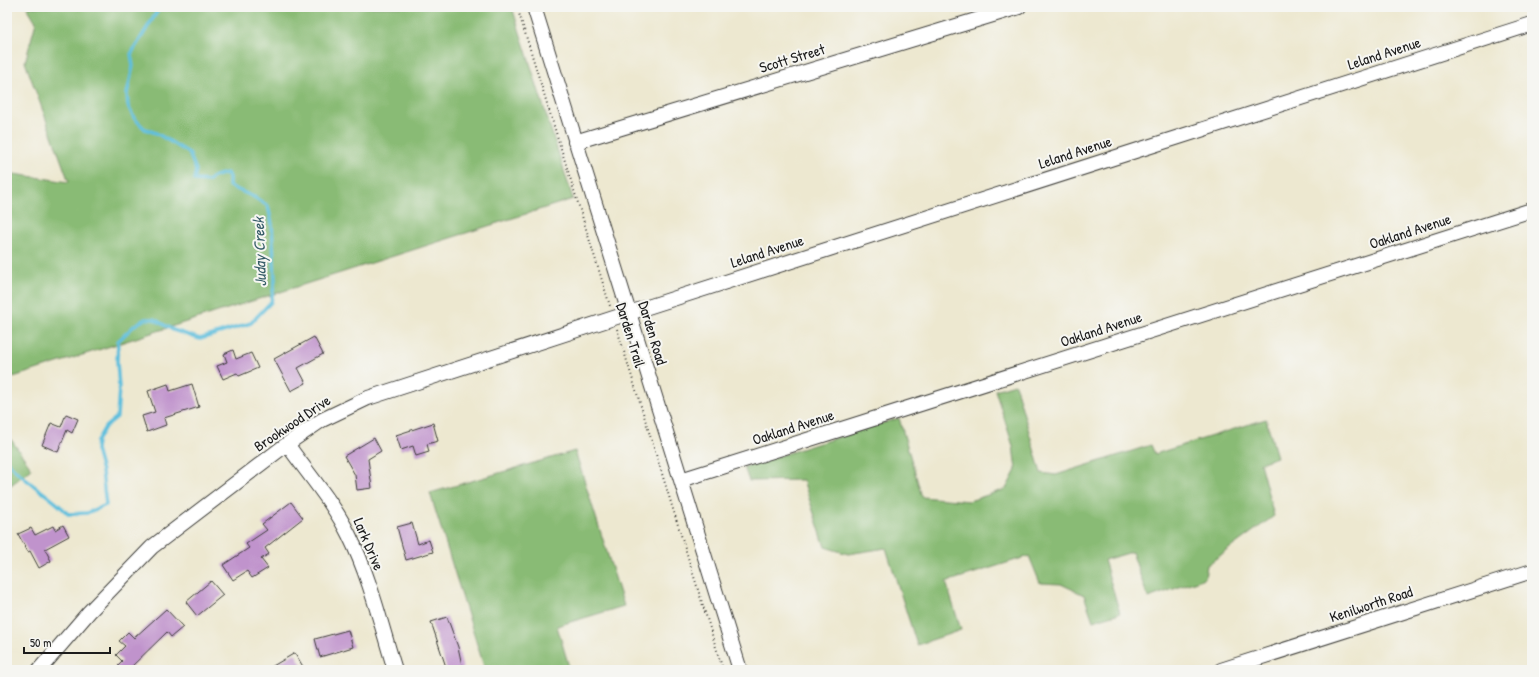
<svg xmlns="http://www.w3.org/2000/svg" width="1539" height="677" font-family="'Patrick Hand',sans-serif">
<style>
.forest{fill:#89bb75;stroke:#526c48}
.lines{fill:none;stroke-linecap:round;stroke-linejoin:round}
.stream{stroke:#5fbfdd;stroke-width:3.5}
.building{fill:#c093cc}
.minor-casing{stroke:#3b3b37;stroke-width:16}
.path{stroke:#3b3b37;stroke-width:2;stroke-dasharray:1 3;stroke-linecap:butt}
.minor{stroke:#fff;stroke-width:14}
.labels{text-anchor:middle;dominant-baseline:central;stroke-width:4;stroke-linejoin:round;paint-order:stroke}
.street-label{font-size:15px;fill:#1c1c1c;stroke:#f6f6f2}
.water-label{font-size:16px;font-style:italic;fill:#375d69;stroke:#f6f6f2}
</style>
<rect width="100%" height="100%" fill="#f6f6f2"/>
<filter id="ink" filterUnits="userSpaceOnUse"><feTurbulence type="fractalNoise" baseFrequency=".025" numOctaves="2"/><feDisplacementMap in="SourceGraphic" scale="8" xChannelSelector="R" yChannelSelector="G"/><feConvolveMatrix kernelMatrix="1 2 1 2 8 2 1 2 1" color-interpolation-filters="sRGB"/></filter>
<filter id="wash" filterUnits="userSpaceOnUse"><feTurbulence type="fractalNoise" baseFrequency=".012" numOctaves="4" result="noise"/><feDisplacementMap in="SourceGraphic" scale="16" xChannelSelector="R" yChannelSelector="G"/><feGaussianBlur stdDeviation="0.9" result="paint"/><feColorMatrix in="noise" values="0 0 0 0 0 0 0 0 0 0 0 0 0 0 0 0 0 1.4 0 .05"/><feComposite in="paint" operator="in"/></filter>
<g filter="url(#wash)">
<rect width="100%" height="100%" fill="#ede8d0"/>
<path class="forest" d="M27 7H512L573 199 7 379V173L69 182 25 62 36 22Z
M1015 384 1041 473 1056 475 1151 445 1155 454 1266 419 1277 457 1260 463 1274 516 1207 565 1205 578 1148 598 1132 552 1104 560 1120 613 1093 621 1084 595 1061 584 1040 583 1029 556 946 582 961 630 917 645 886 548 848 554 825 547 803 480 749 481 744 467 899 418 922 497 969 501 1006 489 1016 470 1013 446 995 390Z
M7 434 32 469 7 488Z
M575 451 624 606 557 626 570 670H485L430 493Z"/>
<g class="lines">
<path class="stream" d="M7 461C23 482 50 494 68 514L87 513 106 505 102 471 96 450 97 441 105 427 117 417 119 387 117 362 118 341 135 325 145 319H154L173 330 200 339 251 323 271 302 275 280 272 224 268 206 254 197 229 186V177L227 173 215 176 208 181 194 180 196 170 189 153 156 133 145 129 134 118 128 106 127 94 133 66 131 54 160 7"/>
</g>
<g id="blocks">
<path class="building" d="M314 337 323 354 298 368 306 383 291 391 274 359Z
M233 350 236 359 251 353 258 368 239 376 237 373 223 379 217 366 227 362 224 354Z
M168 384 170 391 192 384 199 407 164 418 166 425 147 432 142 416 155 412 148 391Z
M66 414 78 419 72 433 67 430 58 452 42 445 51 423 61 427Z
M433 423 438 441 427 444 429 452 416 456 413 446 401 450 396 435Z
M374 438 381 451 368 459 372 488 357 490 355 475 344 456Z
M291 502 303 518 265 548 269 554 261 559 268 568 252 578 247 571 233 580 223 565 249 548 246 544 267 530 262 524Z
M412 523 418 544 429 540 433 552 406 560 397 527Z
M63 525 69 536 45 549 51 561 39 568 30 551 28 552 18 534 31 528 35 535 53 526 55 530Z
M211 581 223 595 197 616 186 602Z
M166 609 183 627 171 637 167 632 128 670H113L122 661 116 655 125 646 119 641 128 632 134 638Z
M447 617 458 647 463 670H447L431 622Z
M348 630 353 647 320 657 315 639Z
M295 653 305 670H266Z"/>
</g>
</g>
<g filter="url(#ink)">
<use href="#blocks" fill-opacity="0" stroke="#3b3b37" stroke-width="1"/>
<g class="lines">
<g class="minor-casing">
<path id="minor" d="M534 7 740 670
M575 142 1019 7
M287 444C308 474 333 502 349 535 370 577 381 625 395 670
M681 480 1532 210
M39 670 89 612 152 547 287 444 322 420 368 398 629 313 1532 24
M1221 670 1532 571"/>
</g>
<path class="path" d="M517 7 610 306
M617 329 723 670"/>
<use href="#minor" class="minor"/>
</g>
</g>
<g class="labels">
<g class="street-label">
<text transform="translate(1384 53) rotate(-18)">Leland Avenue</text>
<text transform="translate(792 58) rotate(-17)">Scott Street</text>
<text transform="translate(1075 152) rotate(-18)">Leland Avenue</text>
<text transform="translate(1410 231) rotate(-18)">Oakland Avenue</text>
<text transform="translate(767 251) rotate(-18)">Leland Avenue</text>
<text transform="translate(1101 329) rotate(-18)">Oakland Avenue</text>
<text transform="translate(653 333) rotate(73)">Darden Road</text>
<text transform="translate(631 335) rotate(73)">Darden Trail</text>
<text transform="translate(292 423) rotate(-34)">Brookwood Drive</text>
<text transform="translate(793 427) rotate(-18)">Oakland Avenue</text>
<text transform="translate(369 544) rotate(67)">Lark Drive</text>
<text transform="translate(1371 604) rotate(-18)">Kenilworth Road</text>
</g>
<g class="water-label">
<text transform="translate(259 252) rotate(-92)">Juday Creek</text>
</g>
</g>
<rect width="1539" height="677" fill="none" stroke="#f6f6f2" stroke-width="24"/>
<path d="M24 647v6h86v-6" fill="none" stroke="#1c1c1c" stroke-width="2"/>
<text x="30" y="647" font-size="12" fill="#1c1c1c" stroke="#f6f6f2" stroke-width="3" paint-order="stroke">50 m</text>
</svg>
